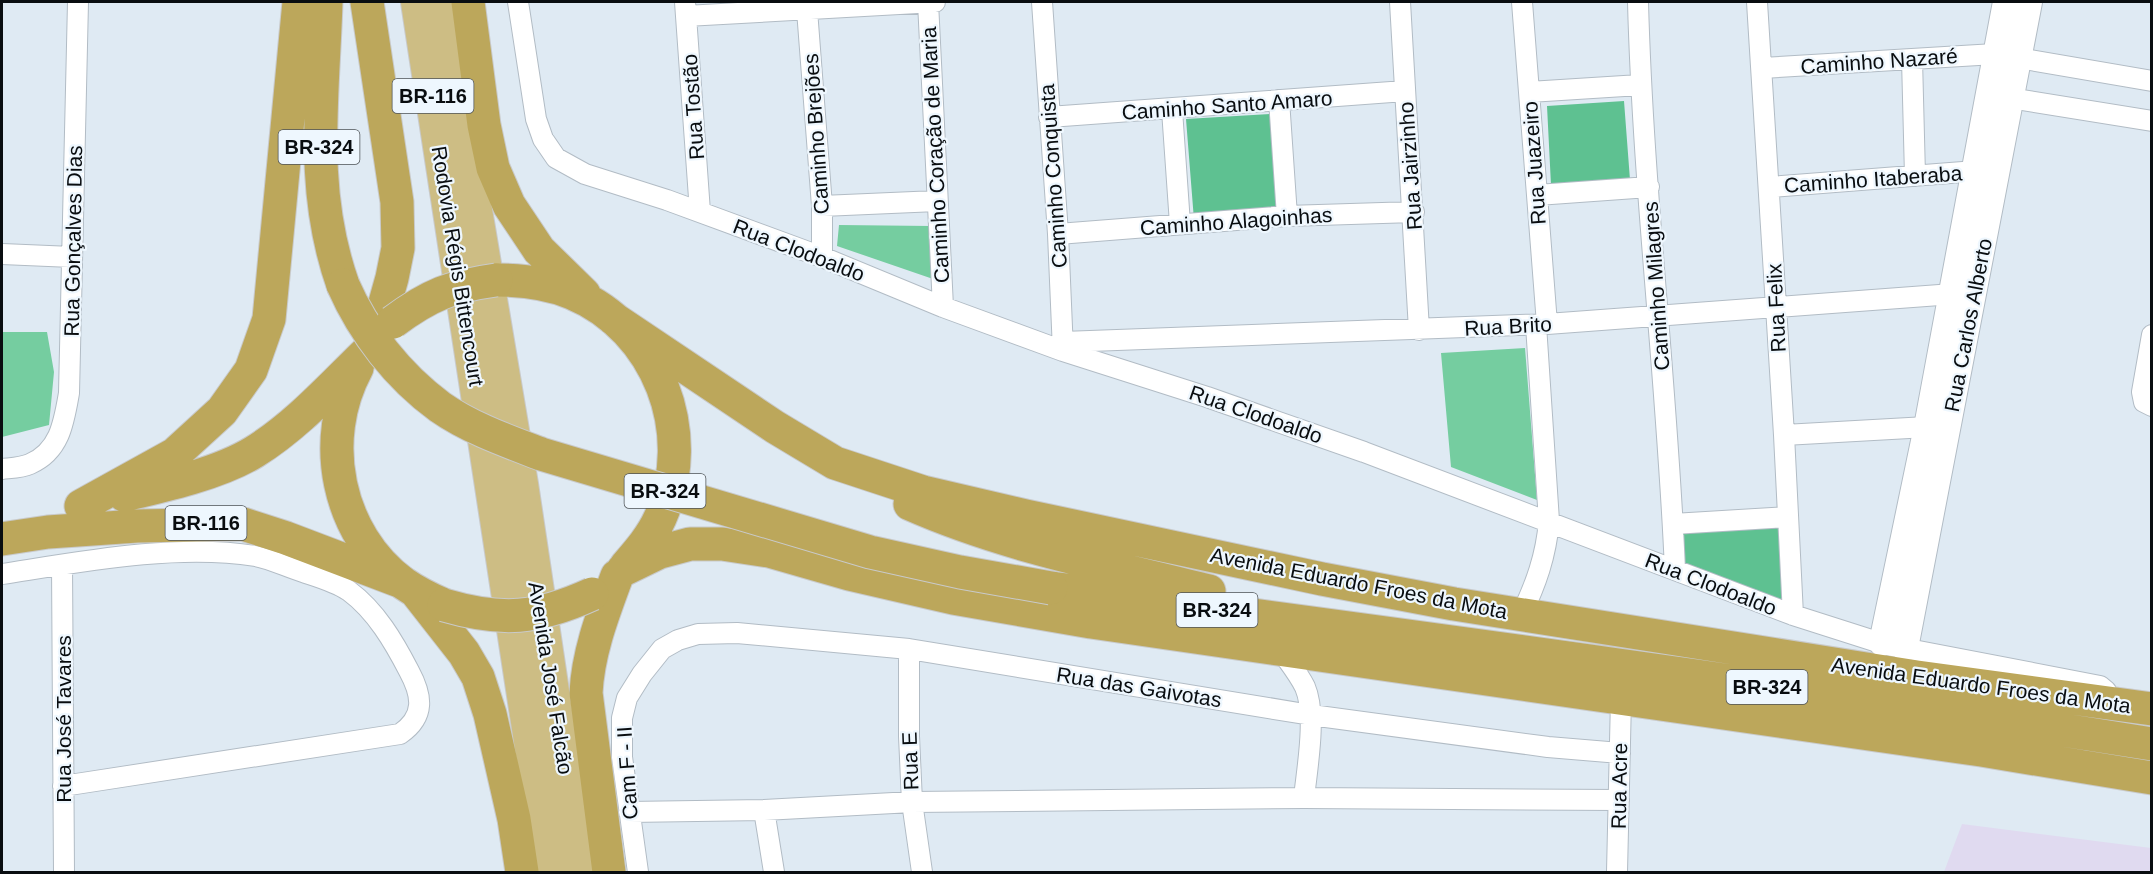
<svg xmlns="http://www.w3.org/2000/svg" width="2153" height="874" font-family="Arial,sans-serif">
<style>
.industrial{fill:#e0daf0}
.green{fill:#75cda0}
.forest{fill:#5ec191}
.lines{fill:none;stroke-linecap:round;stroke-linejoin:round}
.minor-casing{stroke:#b2bcc5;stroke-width:22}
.tertiary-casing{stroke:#b2bcc5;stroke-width:28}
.primary-casing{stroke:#c9caca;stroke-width:34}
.trunk-casing{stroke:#c9caca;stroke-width:35}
.minor{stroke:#fff;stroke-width:20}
.tertiary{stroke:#fff;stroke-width:26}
.primary{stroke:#cdbd84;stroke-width:32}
.trunk{stroke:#bca75b;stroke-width:33}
.trunk-bridge-casing{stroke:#c9caca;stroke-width:35;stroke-linecap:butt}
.trunk-bridge{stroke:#bca75b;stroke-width:33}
.labels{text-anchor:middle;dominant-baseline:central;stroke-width:4.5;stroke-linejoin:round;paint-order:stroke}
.shield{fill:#eef7fe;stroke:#4e5357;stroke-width:1.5}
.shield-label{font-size:20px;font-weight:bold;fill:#090d10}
.street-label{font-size:21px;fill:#090d10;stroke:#eef7fe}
</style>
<rect width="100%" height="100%" fill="#dfeaf3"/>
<path class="industrial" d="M1962 824 2151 848V872H1944Z"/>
<path class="green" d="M839 225 931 226 936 280 837 246Z
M2 332H47L54 372 49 425 2 437Z
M1525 348 1537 500 1451 467 1441 353Z"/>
<path class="forest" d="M1624 101 1630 180 1551 185 1547 106Z
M1270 114 1277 214 1194 220 1186 119Z
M1781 526 1788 602 1682 563 1680 528Z"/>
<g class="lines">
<g class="minor-casing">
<path id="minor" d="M518 2 536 119 543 139 556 158 585 174 667 200 822 257 943 307 1063 351 1207 397 1364 452 1793 615 1887 645 2100 686 2106 691
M685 2 700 212
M928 2 943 307
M1042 2 1058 234 1063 351
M1400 2 1419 330
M1522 2 1547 324
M1638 2C1643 191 1667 380 1675 570
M1757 2 1784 435 1793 615
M807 10 822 206V257
M686 16 935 2
M1912 59 1915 176
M1762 68 1995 54 2152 81
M1529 92 1640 85
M1997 96 2152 121
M1279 100 1287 216
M1172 110 1180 224
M1049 117 1405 91
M1770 187 1976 171
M1537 195 1649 187
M822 206 937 201
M1058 234 1287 216 1414 212
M2 254 72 257
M2152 335 2142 392 2144 402 2152 406
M1063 342 1547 324 1953 294
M1784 435 1927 427
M2 469C10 468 21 468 30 464 60 451 64 422 69 393L78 2
M1673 524 1788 517
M62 565 64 872
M2 574C79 562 177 543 255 556 271 559 287 567 303 572 318 577 336 582 349 591 376 611 394 642 409 671 422 695 426 716 400 734L63 786
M1521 615C1536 584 1546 556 1549 521L1536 325
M1279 648C1288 661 1298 673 1305 687 1317 715 1307 768 1304 798
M909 649V736L912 802 922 872
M764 810 774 872
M629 812 764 810 912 802 1304 798 1619 800
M638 872 622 757V718L627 698 642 674 662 649 678 640 698 634 737 633 909 649 1311 715 1548 747 1620 753
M1617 872 1621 699"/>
</g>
<g class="tertiary-casing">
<path id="tertiary" d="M1882 643 1927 427 2006 2
M1905 648 2029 2"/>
</g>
<g class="primary-casing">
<path id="primary" d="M417 2 550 872
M441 2 522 484 580 872"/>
</g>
<g class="trunk-casing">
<path id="trunk" d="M326 2C323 100 309 189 343 285
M367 2 397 202 398 248 392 278 374 342
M468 2 484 125 493 168 509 205 539 250 584 294
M496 280C522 280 548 283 572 293 658 329 698 433 660 518 652 536 639 551 626 566
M614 319 775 427 835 463 923 492 1026 516 1322 579 1454 604 1917 677 2152 709
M357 368C318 440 337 534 403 583 416 592 430 599 444 605
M124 495C164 486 220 473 254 452 296 426 330 388 365 354
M910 504C1005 546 1109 566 1209 591
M81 506 175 454 222 411 251 370 269 319 299 2
M2 539 48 532 137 526 243 524 286 538 402 582
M623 570 660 552 690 544H722L769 551 849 574 953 598 1091 622 1981 750 2152 778
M1051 588C1418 637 1786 686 2152 744
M417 593 464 653 478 677 490 714 514 819 522 872
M609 872 586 693C588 652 603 614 617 576"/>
</g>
<use href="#minor" class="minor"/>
<use href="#tertiary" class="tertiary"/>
<use href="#primary" class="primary"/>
<use href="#trunk" class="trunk"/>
<g class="trunk-bridge-casing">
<path id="trunk-bridge" d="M343 285C364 333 398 376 440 407 470 428 507 441 541 454L870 552 960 572 1051 588
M393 322C429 295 452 286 496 280
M444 605C502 622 537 619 592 594"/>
</g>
<use href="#trunk-bridge" class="trunk-bridge"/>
</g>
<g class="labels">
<g class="shield">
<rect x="392.5" y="79" width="81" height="34" rx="4.5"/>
<rect x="278.5" y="130" width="81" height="34" rx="4.5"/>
<rect x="624.5" y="474" width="81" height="34" rx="4.5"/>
<rect x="165.5" y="506" width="81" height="34" rx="4.5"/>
<rect x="1176.5" y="593" width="81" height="34" rx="4.5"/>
<rect x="1726.5" y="670" width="81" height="34" rx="4.5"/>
</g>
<g class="shield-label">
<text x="433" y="96">BR-116</text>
<text x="319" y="147">BR-324</text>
<text x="665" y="491">BR-324</text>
<text x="206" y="523">BR-116</text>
<text x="1217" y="610">BR-324</text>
<text x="1767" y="687">BR-324</text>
</g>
<g class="street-label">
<text transform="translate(1879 61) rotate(-4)">Caminho Nazaré</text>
<text transform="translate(1227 105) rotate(-4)">Caminho Santo Amaro</text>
<text transform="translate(693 107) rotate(-94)">Rua Tostão</text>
<text transform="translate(816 134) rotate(-94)">Caminho Brejões</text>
<text transform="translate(935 155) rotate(-93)">Caminho Coração de Maria</text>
<text transform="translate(1534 163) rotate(-94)">Rua Juazeiro</text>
<text transform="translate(1410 166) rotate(-94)">Rua Jairzinho</text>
<text transform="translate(1053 176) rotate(-94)">Caminho Conquista</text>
<text transform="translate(1873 179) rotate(-4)">Caminho Itaberaba</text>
<text transform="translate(1236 221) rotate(-4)">Caminho Alagoinhas</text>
<text transform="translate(73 241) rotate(-89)">Rua Gonçalves Dias</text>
<text transform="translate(799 250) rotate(21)">Rua Clodoaldo</text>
<text transform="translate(458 266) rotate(81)">Rodovia Régis Bittencourt</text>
<text transform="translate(1656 286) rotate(-94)">Caminho Milagres</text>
<text transform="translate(1776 308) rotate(-93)">Rua Felix</text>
<text transform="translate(1968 325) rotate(-79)">Rua Carlos Alberto</text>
<text transform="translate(1508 326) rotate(-3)">Rua Brito</text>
<text transform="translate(1256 414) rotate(19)">Rua Clodoaldo</text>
<text transform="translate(1359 583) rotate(11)">Avenida Eduardo Froes da Mota</text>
<text transform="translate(1711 584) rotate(21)">Rua Clodoaldo</text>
<text transform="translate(551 678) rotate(81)">Avenida José Falcão</text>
<text transform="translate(1981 685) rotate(8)">Avenida Eduardo Froes da Mota</text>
<text transform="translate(1139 687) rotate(9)">Rua das Gaivotas</text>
<text transform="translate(63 719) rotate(-90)">Rua José Tavares</text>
<text transform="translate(910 761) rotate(-92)">Rua E</text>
<text transform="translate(627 773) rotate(-94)">Cam F - II</text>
<text transform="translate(1619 786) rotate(-89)">Rua Acre</text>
</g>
</g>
<rect width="2153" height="874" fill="none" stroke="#090d10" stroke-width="6"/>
</svg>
